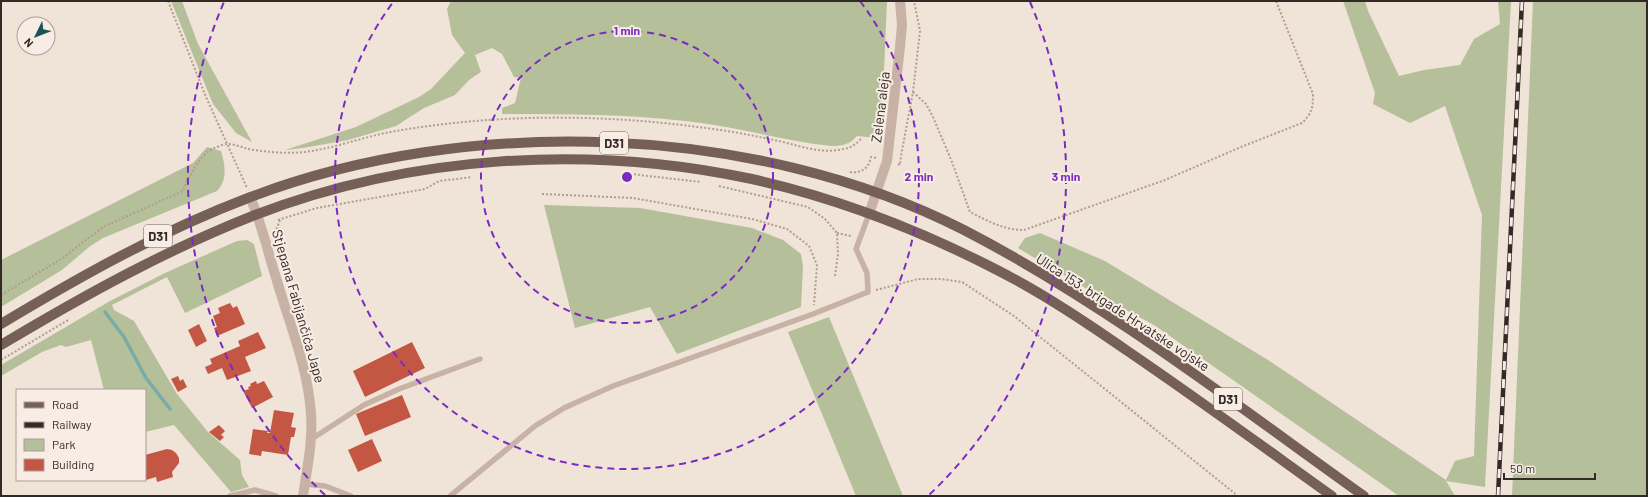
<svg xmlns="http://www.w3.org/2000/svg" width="1648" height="497" font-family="Barlow,sans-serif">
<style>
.green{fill:#b5bf99}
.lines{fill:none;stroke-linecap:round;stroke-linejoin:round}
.stream{stroke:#78acaa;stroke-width:3.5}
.building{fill:#c35743}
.path{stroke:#b39c8f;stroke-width:2;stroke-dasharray:2 2;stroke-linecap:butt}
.service{stroke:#c8b2a5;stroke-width:5.5}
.minor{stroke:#c8b2a5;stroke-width:10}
.primary{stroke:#755f57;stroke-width:10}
.rail-casing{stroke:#332926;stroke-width:4.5}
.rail{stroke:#f8ede4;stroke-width:3;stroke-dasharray:9;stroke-linecap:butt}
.ring{fill:none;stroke:#7b2cbf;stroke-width:2;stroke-dasharray:7 5}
.labels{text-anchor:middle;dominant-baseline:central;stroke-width:4;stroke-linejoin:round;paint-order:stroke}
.shield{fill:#f8ede4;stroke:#6e645f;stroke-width:1}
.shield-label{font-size:13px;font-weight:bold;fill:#332926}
.street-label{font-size:14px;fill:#332926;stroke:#f8ede4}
.centre{fill:#7b2cbf;stroke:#f8ede4;stroke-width:2}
.ring-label{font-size:12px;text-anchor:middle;font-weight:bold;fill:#7b2cbf;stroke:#f8ede4;stroke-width:4;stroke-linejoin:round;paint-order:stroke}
</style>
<rect width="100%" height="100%" fill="#f0e3d8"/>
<path class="green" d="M171 1H182L198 44 252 142 236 133 213 104Z
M451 1H887L883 94 876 138 857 136C850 144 843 146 832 146 783 141 735 126 685 121 624 114 563 114 502 114V108L515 103 521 78 514 77 502 54 492 48 475 55 481 72 469 80 455 95 424 108 396 126 348 140 303 148 285 150 356 127 419 97 431 89 465 53 452 35 447 9Z
M1343 1H1365L1368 11 1399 76 1424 70 1460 65 1474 39 1500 24 1498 1H1511L1485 487 1446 481 1455 496H1399L1154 325 1087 289 1018 248 1025 238 1040 233 1105 261 1268 360 1446 480 1455 461 1474 456 1482 215 1445 106 1410 123 1373 104 1375 93Z
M1533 1H1647V496H1512Z
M207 147 221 151C225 165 228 180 217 191L103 238 89 247 62 270 1 307V260L193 163Z
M544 205 640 208 752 228 783 240 801 254 803 267 801 307 677 354 650 307 575 328Z
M247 240 254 244 262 276 185 313 167 277 112 305 114 310 134 321 177 394 208 432 240 460 242 475 249 487 231 492 174 425 145 432V390H104L91 340 66 347 61 345 42 352 1 376V365L110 301 165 273 237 241Z
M829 317 903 496H856L788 332Z"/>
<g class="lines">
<path class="stream" d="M105 312 124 337 146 378 170 409"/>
</g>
<path class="building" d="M230 303 233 308 237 306 245 324 217 336 214 328 217 327 213 316 220 313 218 308Z
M199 324 207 341 196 347 188 330Z
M258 332 266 348 245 357 251 371 227 380 222 368 208 374 205 367 212 364 210 359 240 346 238 341Z
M412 342 425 368 365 397 353 371Z
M178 376 180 381 183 379 187 387 178 392 171 379Z
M256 381 257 384 264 381 273 397 252 408 243 391 249 389 248 387 251 386 250 384Z
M402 395 411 417 365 436 356 414Z
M274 410 294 413 291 427 296 428 294 437H291L288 455 262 451 261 456 249 454 253 429 268 431 267 433H270Z
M219 425 225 431 221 435 224 437 220 441 209 432Z
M372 439 382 461 358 472 348 450Z
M167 449 172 450 176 453 179 458V463L172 472 173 477 157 482 156 477 146 480 145 455Z"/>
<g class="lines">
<path class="path" d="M168 1 206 97 247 188
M913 92 926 104 933 117 952 162 970 212C988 221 1003 230 1024 230L1165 180 1241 147 1302 123C1312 113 1313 108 1313 94L1276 1
M898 164 900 165 901 156 913 92 920 31 914 1
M850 172C861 174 869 168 871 157L876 158
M622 173 701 182
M719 186 808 207 825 219 837 233 838 254 835 276
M542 194 633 198 752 219 787 229 809 246 817 265 814 305
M278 220 317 208 408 192 425 189 439 181 472 177
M275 233 280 220
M837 233 851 236
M876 290 918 279H941L962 282 1014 316 1238 496
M1 295 63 258 83 242 105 226 183 191C188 178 200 154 214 148 218 147 223 144 227 144 234 144 242 147 248 149 267 152 286 154 305 152 336 148 365 136 396 131 501 113 608 114 713 129 737 132 760 137 783 142 803 147 823 154 843 149 851 148 856 144 861 139
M1 360 68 320"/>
<path class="service" d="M310 440 364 405 399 389 480 359
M305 484 325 486 351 496
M230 496 255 490 276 496
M450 496 535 426 564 408 613 386 813 314 868 292 867 273 856 249 869 214"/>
<path class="minor" d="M250 197C262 224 268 253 277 281 290 325 308 368 311 414 313 441 307 469 303 496
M869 214 887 161 900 47 902 25 900 1"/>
<path class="primary" d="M1 324C81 276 161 231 248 198 466 114 755 123 964 230 1105 303 1235 404 1364 496
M1 345C83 296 166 250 255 215 411 155 589 144 752 179 837 198 922 231 999 271 1044 294 1087 323 1129 352 1198 399 1265 448 1332 496"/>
<g class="rail-casing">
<path id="rail" d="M1498 496 1522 1"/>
</g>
<use href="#rail" class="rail"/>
</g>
<g class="ring">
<circle cx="627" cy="177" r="146"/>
<path d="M860 1A292 292 0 1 1 394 1"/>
<path d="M325 495A439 439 0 0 1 224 2M1030 2A439 439 0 0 1 929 495"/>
</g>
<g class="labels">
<g class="shield">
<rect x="600" y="132" width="28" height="22" rx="3"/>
<rect x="144" y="225" width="28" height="22" rx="3"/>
<rect x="1214" y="388" width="28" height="22" rx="3"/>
</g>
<g class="shield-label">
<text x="614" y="143">D31</text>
<text x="158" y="236">D31</text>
<text x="1228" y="399">D31</text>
</g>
<g class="street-label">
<text transform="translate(880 107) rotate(-83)">Zelena aleja</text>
<text transform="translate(299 306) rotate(74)">Stjepana Fabijančića Jape</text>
<text transform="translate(1123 312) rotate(33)">Ulica 153. brigade Hrvatske vojske</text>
</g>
</g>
<circle cx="627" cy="177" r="6" class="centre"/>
<g class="ring-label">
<text x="627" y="35">1 min</text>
<text x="919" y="181">2 min</text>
<text x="1066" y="181">3 min</text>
</g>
<rect width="1648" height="497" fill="none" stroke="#332926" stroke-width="4"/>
<rect x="16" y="389" width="130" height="92" fill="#f8ede4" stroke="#a99f98"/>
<rect x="24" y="402" width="20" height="6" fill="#755f57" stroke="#a99f98"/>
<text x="52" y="409" font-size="12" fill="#332926">Road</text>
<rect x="24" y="422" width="20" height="6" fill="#332926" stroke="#a99f98"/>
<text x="52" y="429" font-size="12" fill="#332926">Railway</text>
<rect x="24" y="439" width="20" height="12" fill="#b5bf99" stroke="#a99f98"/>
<text x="52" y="449" font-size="12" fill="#332926">Park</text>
<rect x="24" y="459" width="20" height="12" fill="#c35743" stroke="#a99f98"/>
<text x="52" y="469" font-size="12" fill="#332926">Building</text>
<g transform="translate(36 36) rotate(227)"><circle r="19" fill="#f8ede4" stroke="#a99f98"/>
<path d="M0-3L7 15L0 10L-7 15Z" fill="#1d5453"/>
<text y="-6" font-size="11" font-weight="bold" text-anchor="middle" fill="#332926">N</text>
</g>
<path d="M1504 473v6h91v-6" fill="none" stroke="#332926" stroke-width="2"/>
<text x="1510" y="473" font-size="12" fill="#332926" stroke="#f8ede4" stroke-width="3" paint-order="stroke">50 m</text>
</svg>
